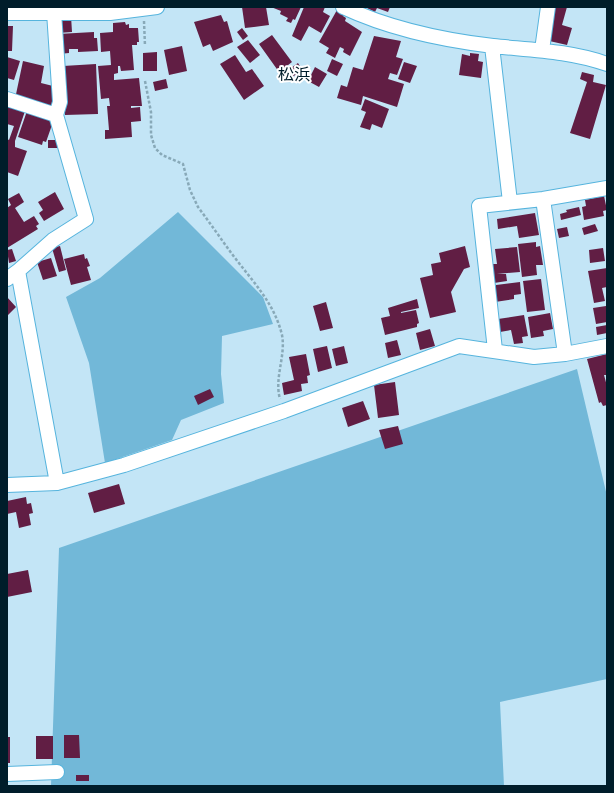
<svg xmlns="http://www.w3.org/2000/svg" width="614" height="793" font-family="Arial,'Noto Sans JP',sans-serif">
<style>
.green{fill:#72b8d8}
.building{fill:#611e44}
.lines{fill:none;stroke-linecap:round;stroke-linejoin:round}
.street-casing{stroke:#56b4dd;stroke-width:16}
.path{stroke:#88a9b8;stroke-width:2.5;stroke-dasharray:3 2;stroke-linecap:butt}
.street{stroke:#fff;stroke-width:14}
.labels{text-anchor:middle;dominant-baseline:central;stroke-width:4;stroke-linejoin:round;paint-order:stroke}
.quarter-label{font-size:16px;fill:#001d2a;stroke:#fff}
</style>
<rect width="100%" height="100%" fill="#c3e5f6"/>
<path class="green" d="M178 212 263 297 273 324 222 336 221 374 224 403 181 420 172 440 105 463 89 363 66 297 100 278Z
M577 369 607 496V679L500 702 504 786H51L59 548Z"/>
<path class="building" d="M242 7H266L269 25 245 28Z
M271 7H301L295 20 293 19 291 23 286 21 288 18 280 14 281 11Z
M304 7H325L323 12 330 16 321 33 309 26 301 41 292 36Z
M365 7H390L388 12 377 8 375 12Z
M549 7H567L562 25 572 28 567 45 545 40Z
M337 10 344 14 343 16 346 18 345 21 362 32 350 56 343 52 344 49 340 47 335 58 326 53 329 48 319 42Z
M221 15 224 22 227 21 233 42 213 51 210 44 203 47 194 22Z
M71 16 72 32 58 33 57 17Z
M125 22 126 25 129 24V28H138L139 42H137V45H132L134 70 121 71 120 66H118V73L114 74V80L139 78 142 106H131V108L140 107 141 121 131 122 132 137 105 139V130H109L107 106H110L109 98 101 99 98 66 111 65 110 51 101 52 100 33 113 32V23Z
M7 26H13L12 51H7Z
M242 28 248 36 243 40 237 32Z
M94 32V38H97L98 51 78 52V49H69V53L59 54 58 34Z
M272 35 292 62 279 72 259 44Z
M374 36 401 41 396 57 403 59 397 75 390 73 388 79 404 84 397 107 363 96 361 105 337 98 341 85 347 87 353 67 363 70Z
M248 40 260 55 250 63 237 47Z
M182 46 187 71 169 75 164 50Z
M157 52V71H143V53Z
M470 53 479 54 478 61 483 62 481 78 459 75 462 54 470 56Z
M235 55 246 72 252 69 264 86 244 100 220 64Z
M7 57 20 61 14 80 7 78Z
M332 59 343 64 337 76 327 71Z
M23 61 44 66 41 83 57 87 52 108 15 99Z
M404 62 417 66 410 83 398 79Z
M298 63 302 70 287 81 282 74Z
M96 64 98 114 65 115 63 66Z
M315 67 327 74 319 87 308 81Z
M582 72 594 75 593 82 606 85 590 139 570 133 587 82 580 79Z
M166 79 168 88 155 91 153 82Z
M365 99 389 109 382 128 372 124 370 130 360 127 366 112 361 110Z
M7 102 26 108 15 141V147L27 151 18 176 7 172V139L9 140 14 126 7 124Z
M27 111 51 114 49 121 53 122 46 142 43 141 42 145 18 137Z
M48 140H57V148H48Z
M55 192 64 209 44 221 39 213 43 210 38 202Z
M19 193 24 202 15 208 24 222 34 216 39 224 36 226 38 229 7 248V208L11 205 8 199Z
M604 196 607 210 603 211 604 216 584 220 582 207 586 206 585 200Z
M579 207 581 215 561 220 560 214 567 212 566 210Z
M535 213 539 235 519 238 517 226 498 229 497 219Z
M595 224 598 231 584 235 582 228Z
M567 227 569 236 559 238 557 229Z
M536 242V247L540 246 543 265H536L537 275 522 277 518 244Z
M60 246 66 270 59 272 52 248Z
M465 246 470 267 464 269 451 292 456 312 430 318 420 278 433 275 431 264 441 262 439 253Z
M517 247 520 272 497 274H506L507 281 494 283 491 264H497L495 249Z
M603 248 605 261 590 263 589 250Z
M12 249 16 261 9 263 7 250Z
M84 254 85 259 87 258 90 266 87 267 91 280 71 285 64 259Z
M51 258 57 276 43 280 37 262Z
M607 268V287L602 288 605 301 594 303 588 271Z
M541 279 545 310 527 312 523 281Z
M520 282 521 294 514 295V299L495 302 496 285Z
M7 297 16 307 7 316Z
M417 299 419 308 401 312V313L416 310 419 323 417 324V327L385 335 381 318 390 316 388 308Z
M326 302 333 328 320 331 313 306Z
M606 306 607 322 596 324 593 308Z
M550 313 553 329 543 331 544 336 531 338 528 317Z
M524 315 528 336 522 337 523 343 514 344 511 330 500 332 498 319Z
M607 325V333L597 335 596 327Z
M430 329 435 346 420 350 416 333Z
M397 340 401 355 388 358 385 343Z
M327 346 332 368 318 372 313 349Z
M344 346 348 363 336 366 332 349Z
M306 354 310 375 307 376 308 383 301 384 302 391 284 395 282 383 294 380 289 357Z
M607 354V375H604L607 386V405L603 406 601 402 599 403 587 359Z
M395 382 399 415 378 418 374 385Z
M210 389 214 397 198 405 194 396Z
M363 401 370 419 348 427 342 408Z
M398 426 403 444 385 449 379 430Z
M119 484 125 504 94 513 88 493Z
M26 497 27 504 31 503 33 513 29 514 31 525 19 528 16 512 7 514V501Z
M28 570 32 592 7 597V574Z
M64 735H79L80 758H64Z
M36 736H53V759H36Z
M7 737H10V763H7Z
M76 775H89V781H76Z"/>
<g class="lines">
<g class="street-casing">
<path id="street" d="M343 7C390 29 442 40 493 46 531 50 571 51 607 64
M7 13H110L157 7
M492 46 510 202
M542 50 548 7
M7 99 56 115
M543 199 565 354
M18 271 53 240 86 219 56 115 60 102 54 12
M7 279 18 271 57 483
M495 350 479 206 543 199 607 188
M7 485 57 483 124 465 284 411 459 346 534 357 565 354 607 346
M7 774 57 772"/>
</g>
<path class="path" d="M144 21 145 46
M145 81 151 112V135L155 148 162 155 183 164 190 190 198 207C210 223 221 239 232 254 252 281 274 302 282 335 286 356 274 378 280 399"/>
<use href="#street" class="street"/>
</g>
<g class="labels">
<g class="quarter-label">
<text x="294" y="74">松浜</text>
</g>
</g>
<rect width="614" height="793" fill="none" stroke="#001d2a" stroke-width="16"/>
</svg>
